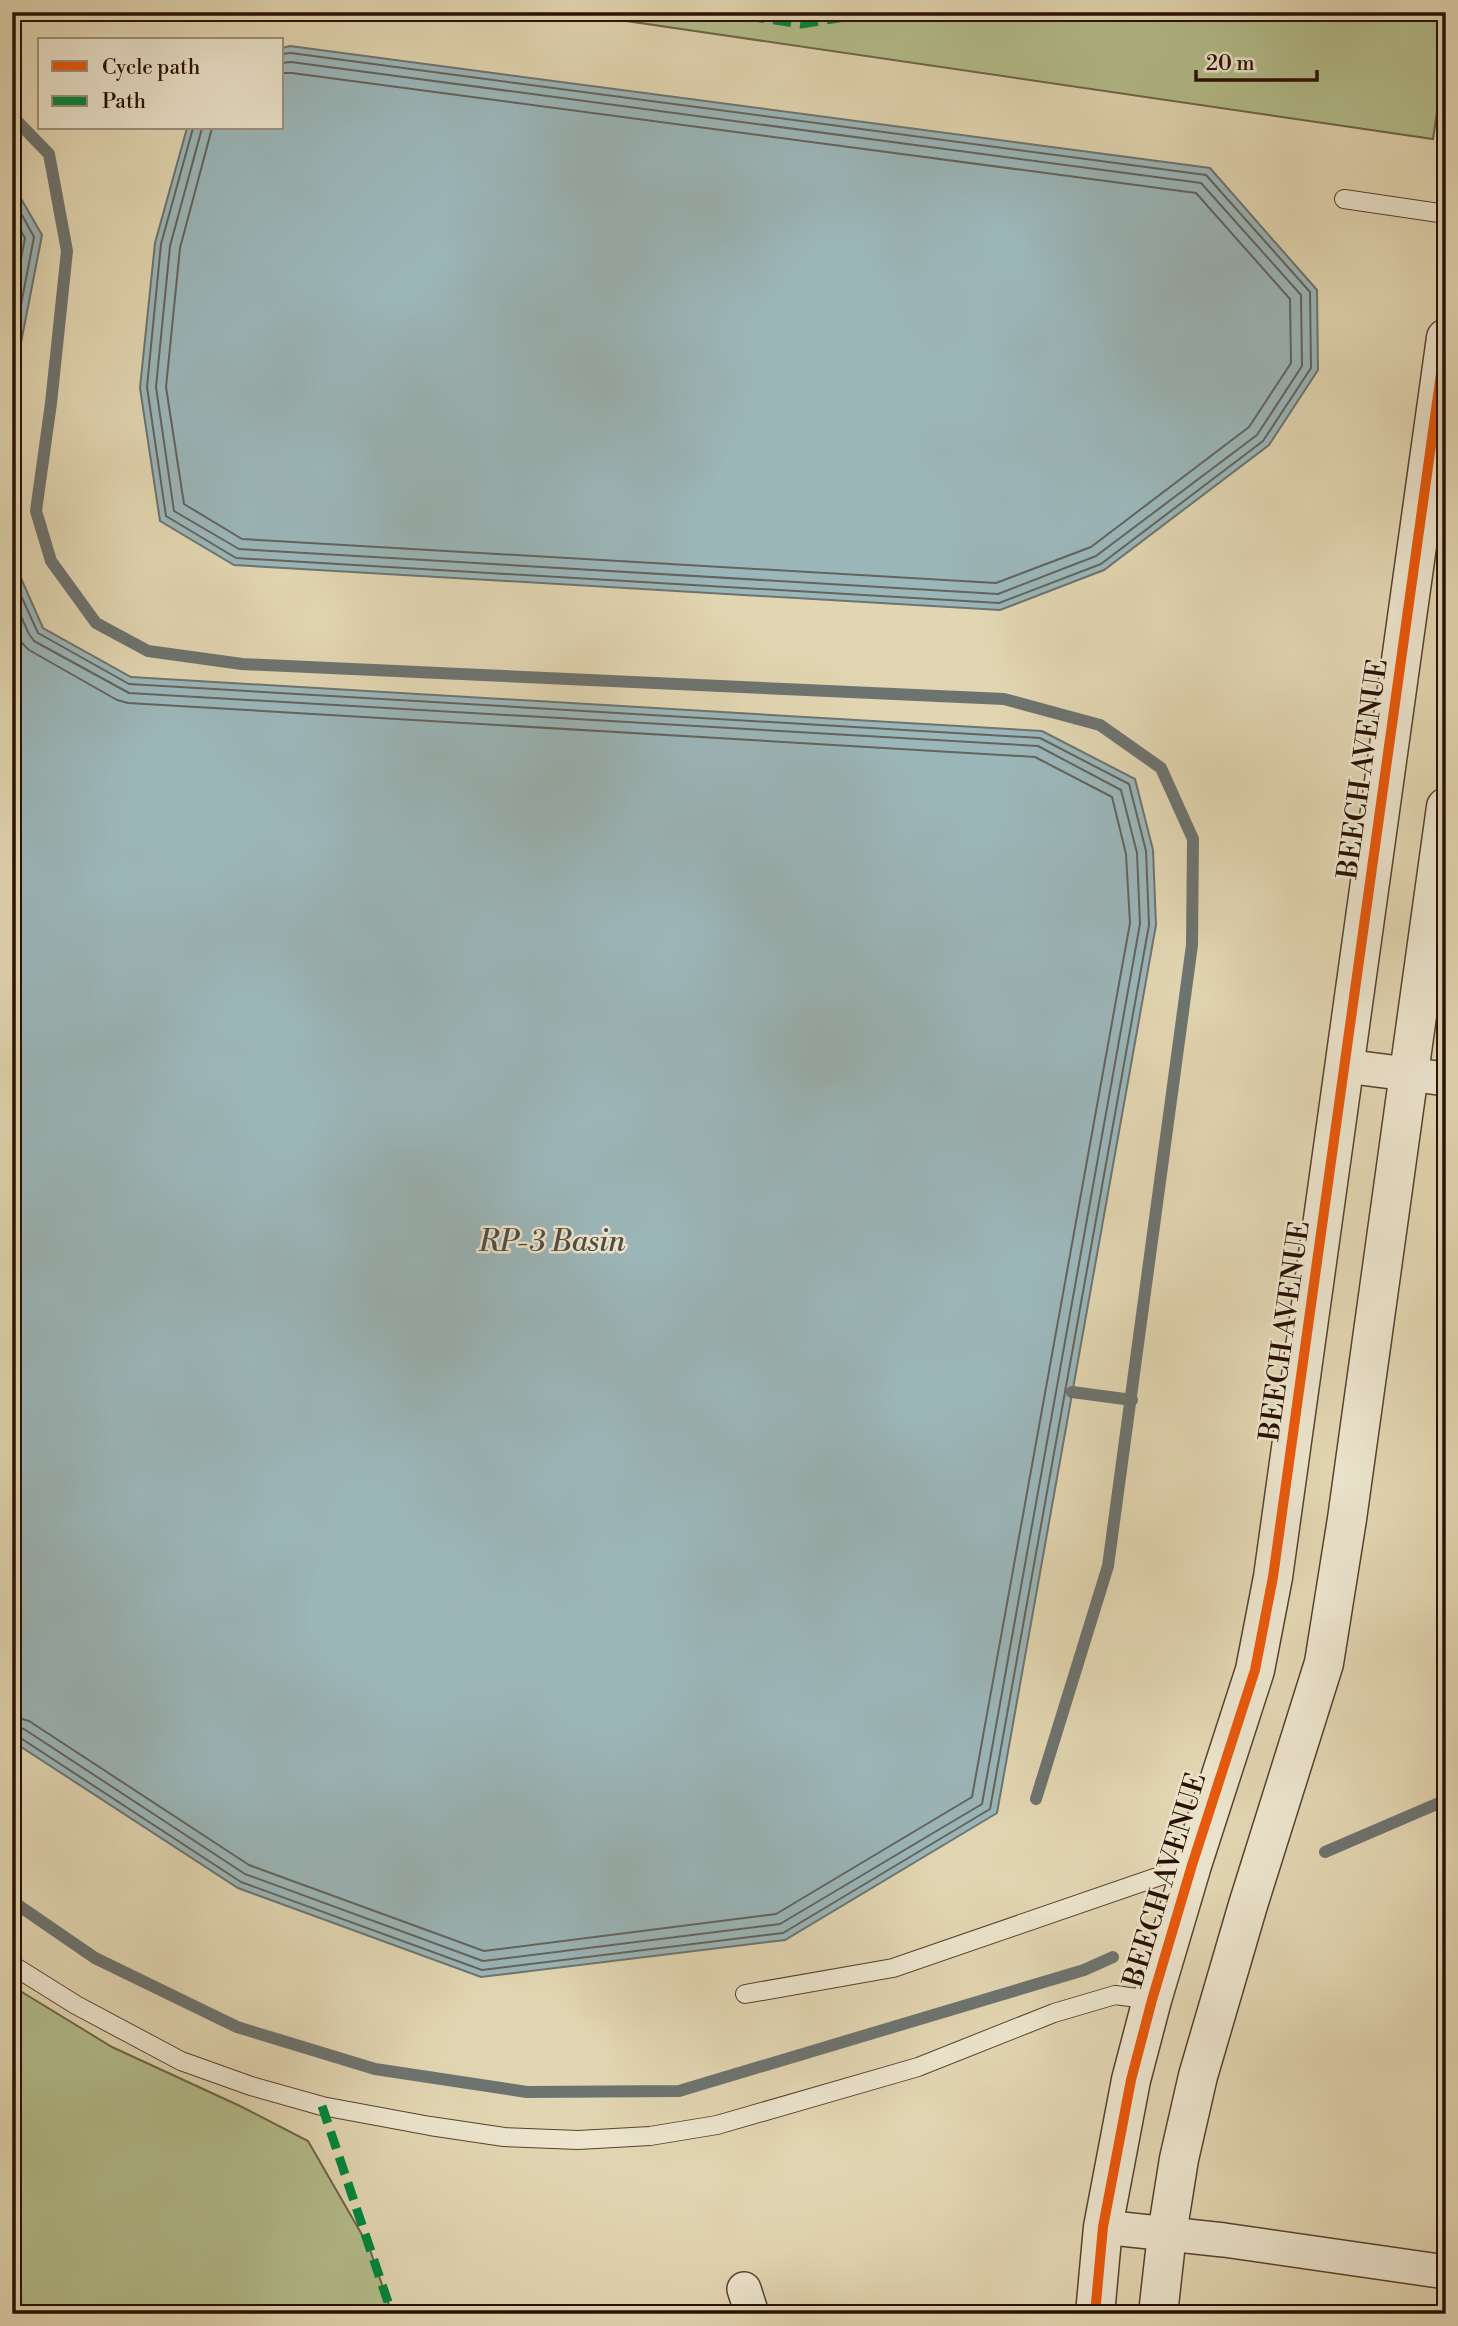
<svg xmlns="http://www.w3.org/2000/svg" width="1458" height="2326" font-family="'Libre Bodoni',serif">
<style>
.green{fill:#b4bd8c;stroke:#6e6747;stroke-width:2}
.water{fill:#9bb6b9;stroke:#6d7470;stroke-width:2}
.lines{fill:none;stroke-linecap:round;stroke-linejoin:round}
.shore{stroke:#62645e;stroke-width:2}
.stream{stroke:#6d7470;stroke-width:12}
.service-casing{stroke:#57422e;stroke-width:20}
.minor-casing{stroke:#57422e;stroke-width:36}
.tertiary-casing{stroke:#57422e;stroke-width:41}
.service{stroke:#ece4cd;stroke-width:18}
.minor{stroke:#ece4cd;stroke-width:33}
.tertiary{stroke:#ece4cd;stroke-width:38}
.quiet{stroke:#00873e;stroke-width:9;stroke-dasharray:18 9;stroke-linecap:butt}
.cycleway-casing{stroke:#ece4cd;stroke-width:15}
.cycleway{stroke:#e8590c;stroke-width:10}
.labels{text-anchor:middle;dominant-baseline:central;stroke-width:5;stroke-linejoin:round;paint-order:stroke}
.street-label{font-size:28px;fill:#291102;stroke:#ece4cd}
.water-label{font-size:30px;font-style:italic;fill:#514b42;stroke:#ece4cd}
</style>
<rect width="100%" height="100%" fill="#e2d6b2"/>
<filter id="stains"><feTurbulence type="fractalNoise" baseFrequency=".00286" numOctaves="4"/><feColorMatrix values="0 0 0 0 .2 0 0 0 0 .09 0 0 0 0 .02 0 0 0 .5 -.17"/></filter>
<radialGradient id="worn" r=".72"><stop offset=".6" stop-color="#630" stop-opacity="0"/><stop offset="1" stop-color="#630" stop-opacity=".3"/></radialGradient>
<path class="green" d="M565 12H1446V51L1433 139Z
M12 1986 112 2047 240 2106 308 2141 369 2247 392 2314H12Z"/>
<path class="water" d="M290 46 1210 168 1317 290 1318 370 1269 445 1104 570 1000 610 234 565 160 521 140 388 155 243 187 128H282V48Z
M12 183 42 235 12 389Z
M12 558 43 628 131 677 1042 731 1135 779 1153 850 1156 925 997 1813 785 1940 481 1977 238 1888 12 1741Z"/>
<g class="lines">
<path class="shore" d="M193 128 161 244 147 387 166 516 236 558 999 603 1101 564 1263 441 1311 368 1310 292 1206 175 291 53 282 54
M202 128 170 246 156 387 174 511 239 549 998 594 1096 556 1257 435 1302 366 1301 295 1201 183 291 62 282 63
M212 128 180 248 166 387 184 504 242 539 996 583 1091 547 1249 427 1291 363 1290 299 1196 193 292 73H282
M12 197 34 237 12 352
M12 215 25 238 12 305
M12 576 38 633 129 684 1040 738 1129 784 1146 851 1149 925 990 1809 783 1933 482 1970 241 1882 19 1737 12 1735
M12 597 29 634 34 641 129 693 1038 746 1121 790 1137 853 1140 924 982 1804 780 1924 483 1961 245 1874 24 1729 12 1727
M12 624 20 641 29 650 117 700 128 703 1035 757 1112 797 1126 854 1130 923 972 1797 776 1914 484 1951 249 1865 29 1721 12 1716"/>
<path class="stream" d="M12 116 49 154 67 251 51 403 36 511 51 561 96 623 148 651 242 664 1004 699 1100 725 1161 768 1193 839 1192 945 1108 1566 1036 1799
M1072 1392 1132 1400
M1325 1852 1446 1800
M12 1901 95 1958 237 2027 375 2069 527 2092 679 2091 1084 1970 1113 1957"/>
<g class="service-casing">
<path id="service" d="M1344 199 1446 214
M12 1965 76 2005 181 2061 251 2086 322 2106 430 2126 504 2137 578 2140 650 2136 717 2125 918 2067 1054 2013 1115 1995 1152 2000
M745 1994 893 1968 1192 1865"/>
</g>
<g class="minor-casing">
<path id="minor" d="M1345 1066 1446 1079
M1103 2227 1224 2240 1446 2272
M744 2289 752 2314"/>
</g>
<g class="tertiary-casing">
<path id="tertiary" d="M1095 2314 1103 2227 1131 2080 1152 2000 1192 1865 1255 1670 1273 1577 1446 338
M1158 2314 1167 2234 1179 2159 1198 2076 1248 1905 1324 1663 1347 1519 1446 807"/>
</g>
<use href="#service" class="service"/>
<use href="#minor" class="minor"/>
<use href="#tertiary" class="tertiary"/>
<path class="quiet" d="M720 12 801 24 875 12
M322 2106 392 2314"/>
<g class="cycleway-casing">
<path id="cycleway" d="M1095 2314 1103 2227 1131 2080 1152 2000 1192 1865 1255 1670 1273 1577 1446 338"/>
</g>
<use href="#cycleway" class="cycleway"/>
</g>
<g class="labels">
<g class="street-label">
<text transform="translate(1363 769) rotate(-82)">BEECH AVENUE</text>
<text transform="translate(1285 1331) rotate(-82)">BEECH AVENUE</text>
<text transform="translate(1165 1880) rotate(-73)">BEECH AVENUE</text>
</g>
<g class="water-label">
<text x="552" y="1242">RP-3 Basin</text>
</g>
</g>
<rect width="1458" height="2326" fill="none" stroke="#e2d6b2" stroke-width="42"/>
<rect x="14" y="14" width="1430" height="2298" fill="none" stroke="#291102" stroke-width="3.5"/>
<rect x="21" y="21" width="1416" height="2284" fill="none" stroke="#291102" stroke-width="2"/>
<rect x="38" y="38" width="245" height="91" fill="#ece4cd" stroke="#9e907c" stroke-width="2"/>
<rect x="52" y="61" width="35" height="10" fill="#e8590c" stroke="#9e907c" stroke-width="2"/>
<text x="102" y="74" font-size="21" fill="#291102">Cycle path</text>
<rect x="52" y="96" width="35" height="10" fill="#00873e" stroke="#9e907c" stroke-width="2"/>
<text x="102" y="108" font-size="21" fill="#291102">Path</text>
<path d="M1196 70v10h121v-10" fill="none" stroke="#291102" stroke-width="3.5"/>
<text x="1206" y="70" font-size="21" fill="#291102" stroke="#ece4cd" stroke-width="5" paint-order="stroke">20 m</text>
<rect width="100%" height="100%" filter="url(#stains)"/>
<rect width="100%" height="100%" fill="url(#worn)"/>
</svg>
